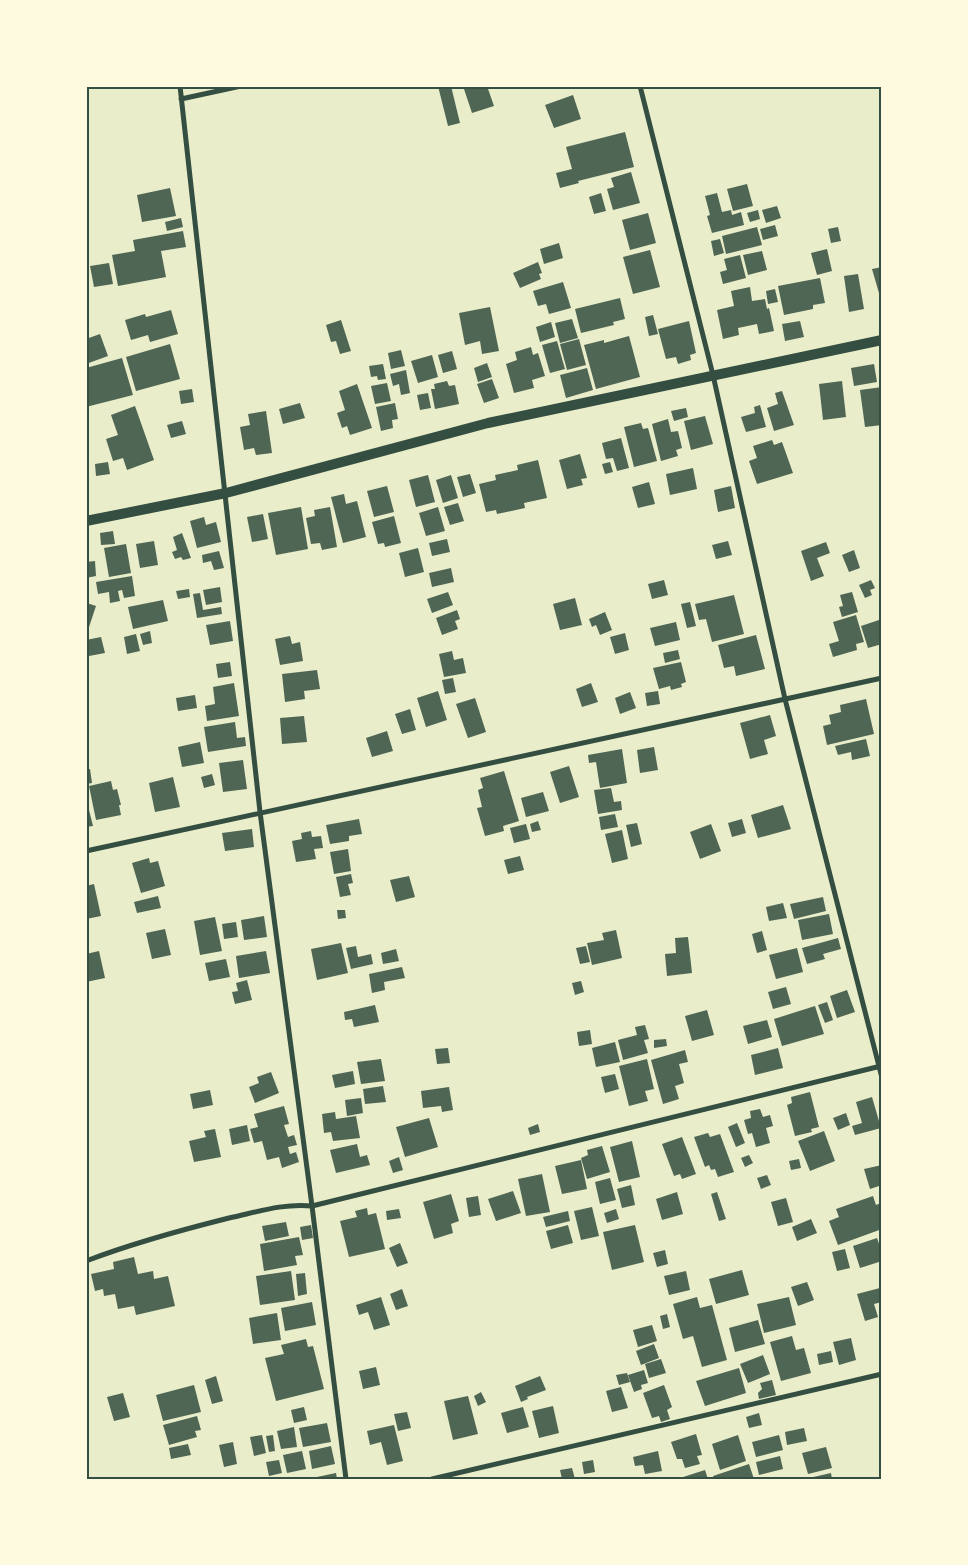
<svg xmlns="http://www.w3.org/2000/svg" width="968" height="1565" font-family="Raleway,sans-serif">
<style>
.building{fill:#4f6655}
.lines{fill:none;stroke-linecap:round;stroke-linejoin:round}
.minor{stroke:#344e41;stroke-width:5}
.secondary{stroke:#344e41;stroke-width:10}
.neatline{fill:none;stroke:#344e41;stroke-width:2}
</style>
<rect width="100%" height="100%" fill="#e9edc9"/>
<path class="building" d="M438 86H451L460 123 448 126Z
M463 86H487L494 106 472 113Z
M573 95 581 119 554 128 545 105Z
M625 132 634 167 578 181 579 183 560 188 556 173 572 169 566 147Z
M631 172 640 203 613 210 607 189 614 187 611 178Z
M747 184 753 206 733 211 727 189Z
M170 188 176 216 142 222 137 195Z
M601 193 606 211 594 214 589 197Z
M717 193 722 212 731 210 732 215 741 212 744 225 712 233 707 216 710 215 705 196Z
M777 206 781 218 766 223 762 210Z
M758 210 760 219 750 222 747 213Z
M648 213 656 243 630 250 622 220Z
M181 218 183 227 167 231 165 222Z
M775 225 778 236 763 240 760 229Z
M757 227 762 245 726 254 722 236Z
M838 227 841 241 831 243 828 229Z
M183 231 186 247 161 251 166 277 118 286 112 255 135 251 133 240Z
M720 239 724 253 714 256 711 241Z
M559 243 563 258 544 264 540 249Z
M827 249 832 271 817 275 811 253Z
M650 250 660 287 633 294 623 257Z
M762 251 767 270 748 275 743 255Z
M740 255 746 278 723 284 720 272 727 270 724 259Z
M538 262 542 273 539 274 541 279 520 288 513 273Z
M109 263 113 284 94 287 90 266Z
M882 267V300H881L872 269Z
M858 274 864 309 849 312 844 276Z
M820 278 825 303 813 305V309L784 315 778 286Z
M563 282 571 308 549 314 546 304 538 306 533 291Z
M750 287 752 301 765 299 767 309 769 308 774 331 759 334 757 324 738 328 739 335 723 339 717 310 734 306 731 291Z
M775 289 778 302 768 304 766 291Z
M620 298 625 319 613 322 614 325 581 333 575 309Z
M490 307 499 351 482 354 480 341 465 345 459 313Z
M171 310 178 334 150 342 148 335 131 340 125 320 145 314 146 317Z
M653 315 658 334 649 336 645 317Z
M572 319 578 338 560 343 555 323Z
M341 320 351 351 340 354 336 341 331 342 326 325Z
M689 321 696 353 690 355 691 360 678 364 676 357 666 359 658 329Z
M800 321 804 337 785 341 782 324Z
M551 322 555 337 540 342 536 327Z
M100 334 108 356 86 364V339Z
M629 336 640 377 596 389 584 345 604 340V343Z
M579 339 586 365 567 370 560 344Z
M557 341 565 369 550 373 542 345Z
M170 344 180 379 136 391 126 357Z
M531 347 533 355 538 353 545 376 532 380 534 388 514 393 506 364 517 360 515 352Z
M401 350 405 366 391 369 388 353Z
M452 351 457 369 443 373 438 355Z
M432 355 438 377 418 383 411 361Z
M122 358 133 395 86 407V368Z
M487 363 492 377 478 382 474 368Z
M383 364 386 379 378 380 377 376 371 377 369 366Z
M874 364 877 382 854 386 851 368Z
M587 368 593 390 566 398 560 375Z
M406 370 410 393 401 395 399 384 393 386 390 374Z
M492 379 499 398 484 403 477 384Z
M447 381 449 386 455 385 459 404 435 409 431 389H435L434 384Z
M842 381 846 417 823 420 819 384Z
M387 383 391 401 375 404 371 386Z
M357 384 372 428 350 435 347 426 342 428 337 413 345 410 339 391Z
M882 387V425L865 427 860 390Z
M192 389 194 402 181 404 179 391Z
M782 391 794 425 774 431 767 408 778 404 775 393Z
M428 393 431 408 420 410 417 395Z
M300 403 305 418 283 424 279 409Z
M395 403 398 419 392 420 393 428 381 431 376 407Z
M760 405 766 427 746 432 741 417 755 413 754 407Z
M135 406 154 460 127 470 123 458 113 461 106 439 118 435 111 415Z
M686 408 688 417 674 421 671 411Z
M266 411 272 453 256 455 254 448 244 450 240 427 250 425 248 414Z
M705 416 713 444 691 450 684 421Z
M668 419 671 432 678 431 682 448 676 450 678 456 661 461 652 424Z
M182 421 186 434 171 438 167 425Z
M641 423 643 429 648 428 657 461 634 467 624 427Z
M621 438 629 468 617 471 613 458 606 459 602 443Z
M772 440 774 445 782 442 793 473 757 484 749 461 757 458 753 446Z
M580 454 587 478 581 479 583 485 567 489 559 460Z
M538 460 547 498 524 503 525 508 497 514 496 510 486 512 479 484 496 480 495 475 518 470 517 465Z
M108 462 110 474 96 476 95 464Z
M610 462 613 472 605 474 602 464Z
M693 468 697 489 670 495 666 474Z
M470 474 476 493 463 497 457 477Z
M428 475 435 502 416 507 409 480Z
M451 475 458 498 443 503 436 480Z
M649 482 655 504 638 508 632 487Z
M387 486 394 512 374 517 367 491Z
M731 486 735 508 718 512 714 490Z
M344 494 346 504 357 501 366 537 343 543 331 497Z
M458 503 464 521 450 525 444 507Z
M301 507 308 549 276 555 268 513Z
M330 507 337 547 322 550 320 543 311 544 306 518 315 516 314 510Z
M438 507 445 531 426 536 419 513Z
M263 514 268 539 252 542 247 517Z
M394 516 401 543 385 547 384 543 378 544 372 522Z
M204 517 206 525 216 522 221 542 197 548 190 521Z
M113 531 115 544 101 545 100 533Z
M182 533 191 558 183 560 181 557 175 559 172 552 177 550 173 537Z
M447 539 450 552 432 556 429 543Z
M154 541 158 565 140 568 136 544Z
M728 541 732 555 716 559 712 545Z
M826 542 830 553 817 558 824 576 811 581 801 551Z
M126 544 131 573 109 577 104 548Z
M418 548 424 572 405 577 399 553Z
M854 550 860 568 849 572 842 555Z
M219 551 224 568 214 570 211 561 203 563 202 555Z
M95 561 96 576 86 578V562Z
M451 568 454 582 432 587 429 573Z
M132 576 135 596 124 598 122 590 118 591 120 601 110 603 109 592 98 594 96 582Z
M664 580 668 595 652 599 648 584Z
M871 580 875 588 870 590 872 595 865 598 859 585Z
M220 587 222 602 206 605 203 590Z
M189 589 190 597 178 599 176 591Z
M448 592 453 605 432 613 427 599Z
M852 592 858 612 842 617 839 607 843 606 840 595Z
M200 593 203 610 221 607 222 614 197 618 193 594Z
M734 595 744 634 712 642 706 619 699 620 695 604Z
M575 598 582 625 560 630 553 604Z
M163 600 168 621 133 629 128 607Z
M690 602 696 626 687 628 681 604Z
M87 603 96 606 88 630 86 629Z
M457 610 460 619 455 621 458 629 442 635 436 618Z
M605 612 612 630 600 635 596 625 592 627 589 619Z
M856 615 864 642 856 644 857 650 833 657 829 644 839 641 833 622Z
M879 620 882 630V644L868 648 861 626Z
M230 621 233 641 210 645 206 625Z
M676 622 680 640 655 646 650 628Z
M150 631 152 643 143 645 140 634Z
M625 633 629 650 615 654 610 637Z
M136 634 140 651 127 654 124 637Z
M756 635 765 669 736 676 734 666 724 668 718 645Z
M290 636 292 644 300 642 303 661 280 665 275 639Z
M101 637 105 653 89 656 86 640Z
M678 650 680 659 665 663 663 653Z
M452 651 454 660 463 658 466 673 444 677 439 654Z
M230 662 232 676 218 678 216 664Z
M681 662 686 682 681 684 682 687 671 690 670 686 659 689 653 668Z
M317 670 320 689 304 691 305 699 285 702 282 674Z
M453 678 456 692 445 694 442 680Z
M234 683 239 716 207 721 205 706 215 704 213 687Z
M591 683 598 702 582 707 576 689Z
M438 691 447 720 426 727 417 698Z
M658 691 660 704 647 706 645 693Z
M630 692 636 708 620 714 615 698Z
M195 695 197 708 178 711 176 698Z
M475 698 486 732 468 738 456 704Z
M866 699 874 734 827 745 823 726 831 724 829 715 841 712 840 705Z
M410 709 416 730 402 734 395 714Z
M770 715 776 736 764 740 768 754 750 759 740 723Z
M304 716 307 742 282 744 280 718Z
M235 722 237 738 245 737 246 746 208 752 204 727Z
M387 731 393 751 372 757 366 738Z
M866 739 870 756 852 760 851 752 838 755 835 746Z
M200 742 204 763 182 767 178 747Z
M654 747 658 770 640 773 637 750Z
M622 749 627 783 600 788 596 762 589 763 588 755Z
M243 760 247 789 223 792 219 763Z
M569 766 579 797 560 803 550 772Z
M86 769H90L92 783 86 784Z
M504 771 519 821 503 826 504 831 485 836 477 808 482 807 478 790 483 788 480 778Z
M212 774 215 785 204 788 201 777Z
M173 777 180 807 155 812 149 783Z
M111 781 113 790 117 789 121 805H119L121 815 96 820 89 786Z
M611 788 614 802 621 801 622 810 598 814 594 790Z
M543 792 549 811 526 817 521 798Z
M86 798 93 826 86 827Z
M783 805 791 829 758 838 751 815Z
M615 814 618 827 601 830 599 817Z
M359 819 362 834 349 836V841L330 844 326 825Z
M742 819 746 833 732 837 728 823Z
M538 821 541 830 532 832 530 824Z
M637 823 642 844 631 847 626 825Z
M526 824 530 839 514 843 510 828Z
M711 824 721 851 700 859 690 832Z
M252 829 254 847 225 851 222 833Z
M622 830 628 859 612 863 605 834Z
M311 831 312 837 321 836 323 848 314 849 316 859 296 862 292 841 302 839 301 833Z
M348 849 351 871 334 874 330 852Z
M520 856 524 870 508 874 504 860Z
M149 858 150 863 158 861 165 886 141 893 132 863Z
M351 874 353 883 348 884 351 895 340 897 336 877Z
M409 876 415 897 396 902 390 880Z
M94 884 101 916 86 919V886Z
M158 896 161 908 137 913 134 902Z
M823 897 826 911 794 919 790 904Z
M783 903 787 918 769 921 766 907Z
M337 910H345L346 918 338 919Z
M829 914 833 934 802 940 798 920Z
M264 916 267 937 244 940 241 920Z
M215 917 222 951 200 955 194 921Z
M236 922 238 937 224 939 222 924Z
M165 929 171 955 152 959 146 933Z
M616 930 622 958 592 965 587 943 604 940 602 933Z
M762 931 767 950 757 953 752 934Z
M688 937 692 973 667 976 665 954 676 953 675 938Z
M838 938 841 949 823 954 825 959 807 964 802 948Z
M341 943 348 973 317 980 311 949Z
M356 946 358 957 371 954 373 964 351 969 346 948Z
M586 946 590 962 580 964 576 948Z
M797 948 803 972 776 979 769 955Z
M396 949 399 961 383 964 381 953Z
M99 951 105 978 86 982V954Z
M266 951 270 973 239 978 236 956Z
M226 959 230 977 209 981 205 963Z
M402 967 405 978 384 982 385 990 372 993 369 974Z
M247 980 252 1000 235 1004 232 992 238 991 236 983Z
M581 981 584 992 575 995 572 983Z
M786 987 791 1004 773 1009 768 992Z
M847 990 855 1012 837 1018 830 996Z
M827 1002 833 1020 825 1023 818 1005Z
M375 1005 379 1022 354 1027 352 1019 345 1020 344 1012Z
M815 1006 824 1034 782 1046 774 1019Z
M707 1010 714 1035 692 1041 685 1016Z
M767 1020 772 1037 748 1044 743 1026Z
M645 1025 649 1039 644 1040 648 1053 623 1060 618 1040 637 1035 635 1027Z
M590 1030 592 1044 579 1046 577 1032Z
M666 1039 667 1046 654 1048V1040Z
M615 1042 620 1062 596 1067 592 1048Z
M448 1048 450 1063 437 1064 435 1049Z
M778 1048 783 1068 755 1075 751 1055Z
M685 1050 688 1062 679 1064 684 1083 675 1086 679 1099 663 1104 651 1060Z
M381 1059 385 1081 361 1084 357 1062Z
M647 1059 654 1089 645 1091 648 1101 629 1106 619 1066Z
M353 1071 355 1084 335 1088 332 1075Z
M271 1072 279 1093 255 1103 249 1087 259 1083 257 1077Z
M615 1074 619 1089 605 1093 601 1077Z
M383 1086 386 1102 365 1104 363 1089Z
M449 1087 453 1110 442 1112 441 1106 423 1108 421 1091Z
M210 1090 213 1105 193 1109 190 1094Z
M810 1092 819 1127 811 1129 812 1132 795 1136 787 1105 792 1103 791 1097Z
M872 1097 881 1128 855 1135 852 1126 862 1123 856 1102Z
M361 1098 363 1113 347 1116 345 1100Z
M284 1106 289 1124 284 1125 288 1137 294 1135 297 1145 288 1147 290 1154 296 1152 299 1162 282 1168 279 1157 267 1160 262 1141 254 1143 250 1129 258 1127 254 1114Z
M760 1109 763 1117 770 1115 773 1126 766 1128 770 1143 756 1147 752 1133 748 1134 744 1120 751 1118 750 1111Z
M335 1112 336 1119 356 1116 360 1138 333 1141 331 1132 324 1133 322 1114Z
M846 1113 850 1125 838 1130 833 1118Z
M429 1118 438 1147 405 1157 396 1127Z
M737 1123 745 1143 736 1147 728 1127Z
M538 1124 540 1132 530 1135 528 1128Z
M247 1125 250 1141 232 1145 229 1129Z
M215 1129 221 1157 194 1162 189 1141 206 1137 204 1131Z
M824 1131 835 1161 810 1171 798 1141Z
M708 1133 710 1137 720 1134 734 1172 718 1177 715 1169 711 1170 709 1165 705 1167 694 1137Z
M682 1137 696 1174 682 1179 680 1174 674 1176 662 1144Z
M632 1141 640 1177 619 1182 610 1147Z
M357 1144 360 1157 367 1155 370 1165 336 1173 330 1150Z
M602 1146 610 1172 587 1179 581 1158 588 1155 587 1150Z
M749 1155 753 1163 745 1167 741 1158Z
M399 1157 403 1170 393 1173 389 1161Z
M799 1159 801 1168 791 1170 789 1161Z
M581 1160 587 1189 562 1194 555 1166Z
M882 1165V1185L870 1189 864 1169Z
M542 1174 550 1212 526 1216 518 1179Z
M767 1175 771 1185 761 1189 757 1178Z
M610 1178 616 1200 600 1204 595 1182Z
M631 1185 635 1205 622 1208 617 1189Z
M513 1191 521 1213 496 1221 488 1199Z
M677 1192 683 1214 662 1220 656 1199Z
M717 1192 726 1219 719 1221 711 1194Z
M451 1194 459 1221 451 1224 453 1233 434 1239 423 1202Z
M478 1196 481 1215 469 1217 466 1198Z
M873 1196 876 1205 881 1203 882 1205V1229L838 1245 829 1221 839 1217 836 1209Z
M786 1198 793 1222 778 1226 771 1202Z
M592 1207 599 1236 581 1240 574 1211Z
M367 1208 368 1215 376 1213 385 1249 349 1257 340 1221 357 1217 355 1211Z
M399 1209 401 1218 387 1220 386 1211Z
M616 1209 619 1219 607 1223 604 1213Z
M568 1211 570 1221 546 1227 543 1217Z
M811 1219 817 1233 797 1241 792 1227Z
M286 1222 289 1236 265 1241 262 1226Z
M311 1225 313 1238 302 1240 300 1227Z
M568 1225 573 1243 551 1249 546 1231Z
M635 1225 644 1262 612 1270 603 1232Z
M299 1237 303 1255 295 1256 297 1265 264 1271 260 1244Z
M877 1238 882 1252V1261L860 1268 853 1246Z
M400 1243 408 1263 397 1267 389 1248Z
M845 1249 850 1268 837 1271 832 1252Z
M665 1250 668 1264 657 1267 653 1253Z
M134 1257 138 1274 153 1271 154 1279 168 1276 175 1306 136 1315 134 1306 118 1309 115 1294 104 1296 103 1289 95 1291 91 1274 114 1269 113 1262Z
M742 1270 749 1295 716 1304 709 1279Z
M291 1271 295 1300 260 1305 256 1276Z
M686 1271 690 1290 669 1295 664 1276Z
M305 1273 307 1294 298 1296 296 1274Z
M807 1282 814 1300 798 1306 791 1287Z
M880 1288 882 1302 874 1304 878 1317 865 1321 857 1294Z
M402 1289 408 1306 396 1310 390 1294Z
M381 1297 390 1325 374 1330 368 1312 359 1315 356 1305Z
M697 1297 700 1308 712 1305 727 1360 702 1367 693 1336 683 1339 673 1304Z
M789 1297 796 1325 764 1333 757 1304Z
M312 1302 316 1325 285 1331 281 1308Z
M277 1313 281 1340 253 1344 249 1318Z
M667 1314 670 1327 663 1329 660 1316Z
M758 1320 765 1344 735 1352 729 1328Z
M652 1325 657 1341 638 1347 633 1330Z
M792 1336 796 1350 804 1348 811 1373 781 1381 770 1342Z
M851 1338 856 1360 839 1365 833 1342Z
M306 1339 308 1347 313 1346 324 1389 276 1401 265 1358 284 1354 281 1345Z
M654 1344 659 1358 641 1365 636 1351Z
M831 1351 833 1362 819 1365 817 1354Z
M763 1355 770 1374 748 1383 740 1364Z
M661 1359 666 1373 649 1378 645 1364Z
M376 1367 380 1385 363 1389 359 1371Z
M739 1368 746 1393 705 1406 696 1381Z
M644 1370 648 1383 641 1385 642 1389 634 1392 628 1375Z
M627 1373 630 1382 619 1385 616 1375Z
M216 1376 223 1401 212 1404 205 1380Z
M540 1376 546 1390 527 1397 528 1399 521 1402 515 1386Z
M772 1380 776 1395 759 1399 758 1393 762 1389 760 1383Z
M194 1385 201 1412 163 1421 156 1395Z
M664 1385 672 1407 667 1410 670 1419 661 1422 659 1416 652 1418 643 1393Z
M621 1387 628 1408 612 1412 606 1391Z
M481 1392 486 1402 478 1406 474 1396Z
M123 1393 130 1417 114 1421 107 1397Z
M468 1396 478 1434 453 1440 444 1401Z
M553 1406 559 1433 539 1438 532 1411Z
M304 1407 307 1420 294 1423 291 1410Z
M523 1407 529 1427 507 1433 501 1413Z
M407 1412 411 1428 398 1431 394 1414Z
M759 1413 762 1425 749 1428 746 1417Z
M197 1416 201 1430 195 1431 197 1437 169 1445 163 1425Z
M327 1423 331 1442 303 1447 299 1428Z
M394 1425 403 1461 387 1465 381 1442 370 1445 367 1431Z
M294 1427 297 1447 281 1449 277 1431Z
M804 1428 807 1441 787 1445 785 1432Z
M696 1434 702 1455 697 1456 700 1464 685 1468 682 1459H677L671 1442Z
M262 1435 266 1453 254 1456 250 1437Z
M273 1435 275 1451 269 1452 266 1436Z
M738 1435 746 1461 720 1470 712 1444Z
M779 1435 783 1450 756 1457 752 1442Z
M233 1442 237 1464 224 1467 219 1445Z
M188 1444 191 1455 171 1459 169 1448Z
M331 1446 335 1464 312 1469 309 1451Z
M826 1447 832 1468 808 1474 802 1453Z
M302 1451 306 1469 287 1473 283 1455Z
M658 1451 662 1471 645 1474 643 1465 635 1466 633 1457Z
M780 1456 783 1469 759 1475 756 1462Z
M279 1460 282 1473 269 1476 266 1462Z
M593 1460 595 1472 584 1474 582 1462Z
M749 1464 754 1479H714L713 1476Z
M572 1468 575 1479H562L560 1470Z
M705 1470 708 1479H680V1478Z
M336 1473 337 1479H312V1478Z
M831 1473 832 1479H809V1478Z"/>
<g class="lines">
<path class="minor" d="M180 86 260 812 312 1206 346 1479
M640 86 713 375 785 699 882 1078
M181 99 241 86
M86 851 882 678
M86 1261C133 1243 181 1230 229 1218 257 1212 284 1203 312 1206L881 1066
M432 1479 882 1374"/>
<path class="secondary" d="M86 521 226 493 488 423 882 340"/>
</g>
<rect width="968" height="1565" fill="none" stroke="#fefae0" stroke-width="175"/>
<rect x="88" y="88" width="792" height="1390" class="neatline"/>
</svg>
